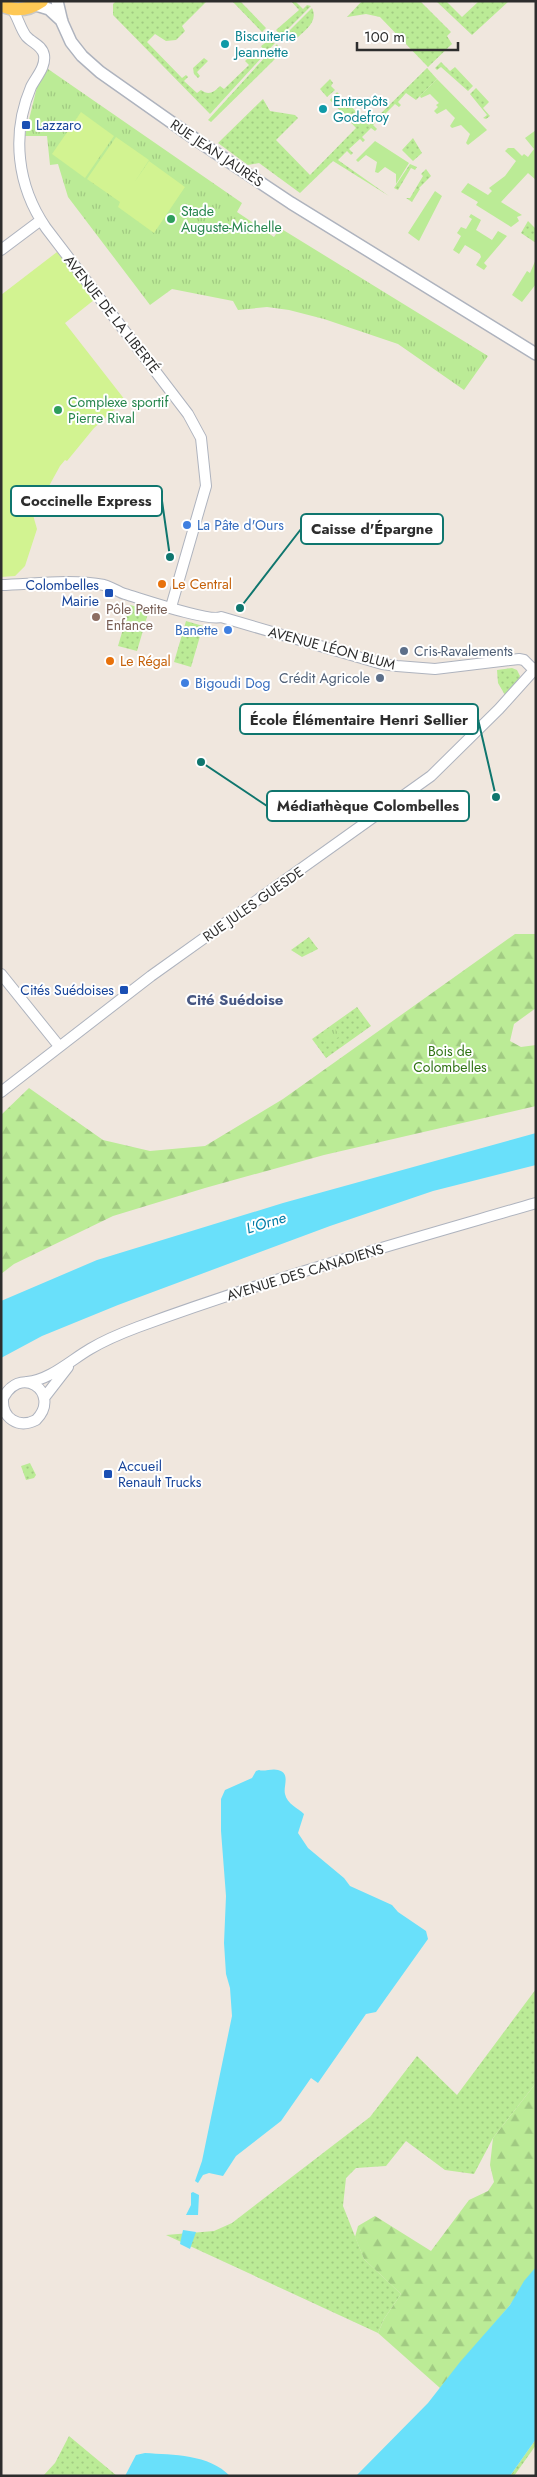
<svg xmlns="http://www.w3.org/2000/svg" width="537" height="2477" font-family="Jost,sans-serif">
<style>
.grass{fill:url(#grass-dots)}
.forest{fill:url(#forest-firs)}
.park{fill:url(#park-tufts)}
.garden{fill:#bbeb96}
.pitch{fill:#d2f391}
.water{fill:#69e0fa}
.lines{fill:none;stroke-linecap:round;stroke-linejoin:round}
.tertiary-casing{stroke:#aeb3be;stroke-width:12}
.secondary-casing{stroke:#aeb3be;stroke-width:14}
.primary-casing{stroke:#c8c8c8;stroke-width:15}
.tertiary{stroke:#fff;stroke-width:10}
.secondary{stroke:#fff;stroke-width:11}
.primary{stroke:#fec855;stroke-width:12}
.culture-dot{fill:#0f9aa8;stroke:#fff;stroke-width:2}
.transit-dot{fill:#1a4fb4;stroke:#fff;stroke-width:2}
.leisure-dot{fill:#2e9e5b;stroke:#fff;stroke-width:2}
.shop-dot{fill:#3f7fe0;stroke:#fff;stroke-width:2}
.food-dot{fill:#e8710a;stroke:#fff;stroke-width:2}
.education-dot{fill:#8d6e63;stroke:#fff;stroke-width:2}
.service-dot{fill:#5c6f8a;stroke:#fff;stroke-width:2}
.labels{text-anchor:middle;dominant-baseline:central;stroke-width:4;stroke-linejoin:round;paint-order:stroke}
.culture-label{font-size:14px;fill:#0d838f;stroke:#fff;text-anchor:start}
.transit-label{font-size:14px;fill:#164399;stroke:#fff;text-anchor:start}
.street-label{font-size:14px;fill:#2d2d2d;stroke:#fff}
.leisure-label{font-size:14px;fill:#27864d;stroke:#fff;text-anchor:start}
.shop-label{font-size:14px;fill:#366cbe;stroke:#fff;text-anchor:start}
.food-label{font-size:14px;fill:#c56008;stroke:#fff;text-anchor:start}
.education-label{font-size:14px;fill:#785e54;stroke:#fff;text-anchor:start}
.service-label{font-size:14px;fill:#4e5e75;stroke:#fff;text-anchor:start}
.park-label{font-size:14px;fill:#307314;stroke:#fff}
.neighbourhood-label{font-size:15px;font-weight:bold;fill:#485883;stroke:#fff}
.water-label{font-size:15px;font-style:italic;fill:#027ba5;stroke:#fff}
.leader{fill:none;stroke:#0f766e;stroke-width:2}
.callout-dot{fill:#0f766e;stroke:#fff;stroke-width:2}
.callout{fill:#fff;stroke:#0f766e;stroke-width:2}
.callout-label{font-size:15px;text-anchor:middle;font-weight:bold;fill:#2d2d2d}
</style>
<defs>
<pattern id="grass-dots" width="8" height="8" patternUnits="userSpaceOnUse" patternTransform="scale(1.25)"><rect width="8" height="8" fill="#bbeb96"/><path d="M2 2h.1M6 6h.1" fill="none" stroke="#a1ca82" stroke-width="1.8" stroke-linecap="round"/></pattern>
<pattern id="forest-firs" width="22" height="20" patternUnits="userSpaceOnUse" patternTransform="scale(1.25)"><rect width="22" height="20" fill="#bbeb96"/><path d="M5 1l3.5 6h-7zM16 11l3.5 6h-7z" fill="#a1ca82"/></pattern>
<pattern id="park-tufts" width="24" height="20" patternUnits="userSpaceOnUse" patternTransform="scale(1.25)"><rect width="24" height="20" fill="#bbeb96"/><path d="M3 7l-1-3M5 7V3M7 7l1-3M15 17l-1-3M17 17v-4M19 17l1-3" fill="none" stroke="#a1ca82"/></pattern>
</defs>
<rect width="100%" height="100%" fill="#f0e7de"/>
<path class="grass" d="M116 1H207L182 26 185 31 176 40 166 41 155 34 147 42 182 78 186 75 188 77 184 81 197 93 201 90C209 96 214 92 220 86L224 89 249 65 245 61 256 50 260 54 264 50 261 46 268 41 275 43 210 114 113 15V4Z
M232 1H240L266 28 262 32Z
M291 1H295L303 9 307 5 311 6 281 36 276 30 299 10Z
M362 1H420L451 32 447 36 452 44 428 67 380 17 366 14 347 17Z
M436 1H446L462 17 479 1H509L472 35Z
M312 8C319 22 304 31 295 40L283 37Z
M277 44 280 51 278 56 211 122 208 120Z
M204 58 208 61 197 72 200 76 198 78 194 74 193 68Z
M441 62 450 71 455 67 473 86 468 91 441 67 437 70 435 68Z
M427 68 437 79 416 100 406 93 398 102 401 105 399 107 395 104 386 113 389 117 388 118 384 115 373 125 377 129 375 131 371 128 362 137 365 140 363 142 360 139 349 149 353 153 351 155 347 151 338 160 389 196 333 161 300 193 259 163 248 165 218 143 263 99 270 111 295 115 298 118 276 140 310 175 356 128 330 100 337 92 369 125Z
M330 79 333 83 331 86 335 90 327 97 320 89Z
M476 88 489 102 483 108 490 116 486 119 483 118 487 115 470 94Z
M413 138 422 153 413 161 402 150Z
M410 164 417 167 415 170 411 168 398 190 394 188Z
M426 169 431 176 419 188 420 189 412 202 406 198H410L423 176 421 174Z
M528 221 536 229V243L521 233Z
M130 605 149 610 137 651 118 646Z
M186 621 203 626 191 667 174 662Z
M512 668 517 670 520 676 518 682 505 695 498 683 497 670Z
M309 937 318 949 302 957 291 950Z
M357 1007 371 1026 326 1058 312 1039Z
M30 1463 36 1475 34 1478 26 1480 21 1466Z
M536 1989V2083L493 2138 474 2174 445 2170 406 2141 386 2166 356 2168 346 2178 343 2206 364 2259 401 2294 384 2319 378 2333 166 2235 214 2231 232 2223 370 2117 417 2056 457 2095Z
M69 2436 117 2476H43L55 2463Z
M536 2439V2445L514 2476H510Z"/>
<path class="forest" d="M515 934H536V1008L514 1024 510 1041 521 1047 536 1045V1106L324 1155 205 1188 113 1216 14 1264 1 1274V1115L29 1088 103 1140 150 1151 205 1146 283 1099Z
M536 2083V2267L510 2305 440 2388 378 2333 384 2319 401 2294 364 2259 355 2237 358 2226 375 2216 431 2251 469 2200 488 2191 494 2182 490 2165 493 2138Z"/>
<path class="park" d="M48 69 242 203 237 212 274 237 280 228 488 356 464 390 398 344 324 319 289 310 267 307 238 310 233 301 172 289 150 305 68 197 58 164 50 165 47 136H25L37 87Z
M333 1026 340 1036 327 1045 320 1035Z"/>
<path class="garden" d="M437 79 487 130 468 145 466 143 470 134 461 125 452 128 450 126 455 118 446 109 437 114 434 111 438 107 436 105 439 103 430 94 421 98 420 96Z
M536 130V180L528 173 501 202 522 215 517 217 519 221 511 227 476 205 478 202 461 192 468 183 488 195 492 191 489 188 505 176 516 161 505 151 508 148H514L522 156 524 154 528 157 534 149 525 138Z
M375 141 409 163 396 184V174L385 167 378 173 375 172 377 162 366 155 358 162 356 160Z
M435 191 442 196 419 241 408 233Z
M471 214 481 220 476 230 492 240 498 231 507 236 484 263 487 266 484 270 476 265 481 257 480 254 465 245 459 254 453 250 461 236 457 233 461 227 466 229 472 219 469 217Z
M536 259V284L522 302 512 295 527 271 530 273Z"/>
<path class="pitch" d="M81 112 114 136 85 178 52 154Z
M116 137 149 160 134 183 149 161 185 187 154 233 118 207 120 202 87 179Z
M57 252 94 300 65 323 125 400 94 428 67 461 65 460 60 466 33 515 37 529 25 566 15 576 1 577V295Z"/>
<path class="water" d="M536 1133V1165L433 1191 330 1226 118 1305 42 1336 1 1358V1301L97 1260 283 1203Z
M259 1770C264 1772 272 1768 278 1770 291 1773 283 1786 285 1794 287 1804 298 1808 304 1814L298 1833 308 1848 344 1878 350 1886 392 1905 398 1912 426 1931 428 1939 376 2012 366 2014 318 2083 311 2078 281 2121 236 2156 223 2176 209 2173 203 2175 198 2183 195 2181 202 2161 232 2016 230 1988 226 1974 224 1943 226 1896 221 1831V1799L225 1790 252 1778 256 1771Z
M193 2192 199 2195 198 2215H186L191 2205V2193Z
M183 2230 196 2232 190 2249 180 2244Z
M536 2267V2439L510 2476H356L428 2403 460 2362 510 2305 524 2281Z
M145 2453C173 2455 209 2454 230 2476H125L136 2455Z"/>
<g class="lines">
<g class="tertiary-casing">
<path id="tertiary" d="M12 9C18 17 20 28 26 36 32 43 42 45 44 55 46 67 36 77 31 87 11 134 17 186 46 228L188 414 201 438 206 486 171 607
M1 250 41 220
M1 585C34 584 72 579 104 585 112 587 118 592 125 594 142 599 209 622 221 617L382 664 397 666 435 669 519 659 524 660 536 672
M1 974 59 1046
M1 1092 151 976 431 776 499 709 536 668
M27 1382C50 1380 71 1360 90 1349 105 1340 122 1333 138 1327 268 1279 402 1242 536 1203
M44 1398 68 1367
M1 1403C18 1360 63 1393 36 1420 18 1429 2 1418 3 1399"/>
</g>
<g class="secondary-casing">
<path id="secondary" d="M57 1 62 22 71 42 82 56 100 72 198 141 291 203 536 354
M36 5 49 9 62 21"/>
</g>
<g class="primary-casing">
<path id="primary" d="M1 5C15 12 29 10 42 1"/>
</g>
<use href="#tertiary" class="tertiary"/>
<use href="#secondary" class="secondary"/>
<use href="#primary" class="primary"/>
</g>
<g class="culture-dot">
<circle cx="225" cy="44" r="5"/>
<circle cx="323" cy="109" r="5"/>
</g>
<g class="transit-dot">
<rect x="21" y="120" width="10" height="10" rx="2.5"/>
<rect x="104" y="588" width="10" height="10" rx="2.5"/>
<rect x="119" y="985" width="10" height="10" rx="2.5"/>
<rect x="103" y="1469" width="10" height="10" rx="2.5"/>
</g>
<g class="leisure-dot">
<circle cx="171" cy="219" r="5"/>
<circle cx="58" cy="410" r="5"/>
</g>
<g class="shop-dot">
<circle cx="187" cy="525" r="5"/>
<circle cx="228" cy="630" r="5"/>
<circle cx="185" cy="683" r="5"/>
</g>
<g class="food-dot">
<circle cx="162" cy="584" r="5"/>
<circle cx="110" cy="661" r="5"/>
</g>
<circle class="education-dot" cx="96" cy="617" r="5"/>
<g class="service-dot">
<circle cx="404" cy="651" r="5"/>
<circle cx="380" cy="678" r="5"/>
</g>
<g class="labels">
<g class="culture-label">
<text x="235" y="36">Biscuiterie<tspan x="235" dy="16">Jeannette</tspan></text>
<text x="333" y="101">Entrepôts<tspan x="333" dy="16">Godefroy</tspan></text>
</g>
<g class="transit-label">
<text x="36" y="125">Lazzaro</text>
<text x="99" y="585" text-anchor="end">Colombelles<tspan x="99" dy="16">Mairie</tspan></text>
<text x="114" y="990" text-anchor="end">Cités Suédoises</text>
<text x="118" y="1466">Accueil<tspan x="118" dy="16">Renault Trucks</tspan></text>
</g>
<g class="street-label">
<text transform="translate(217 153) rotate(34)">RUE JEAN JAURÈS</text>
<text transform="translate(112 314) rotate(52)">AVENUE DE LA LIBERTÉ</text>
<text transform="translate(332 648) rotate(15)">AVENUE LÉON BLUM</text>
<text transform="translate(253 904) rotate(-35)">RUE JULES GUESDE</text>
<text transform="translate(305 1272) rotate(-17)">AVENUE DES CANADIENS</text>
</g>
<g class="leisure-label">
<text x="181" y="211">Stade<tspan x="181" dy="16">Auguste-Michelle</tspan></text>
<text x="68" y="402">Complexe sportif<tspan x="68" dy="16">Pierre Rival</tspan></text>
</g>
<g class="shop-label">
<text x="197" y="525">La Pâte d'Ours</text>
<text x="218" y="630" text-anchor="end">Banette</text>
<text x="195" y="683">Bigoudi Dog</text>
</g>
<g class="food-label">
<text x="172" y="584">Le Central</text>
<text x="120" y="661">Le Régal</text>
</g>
<g class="education-label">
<text x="106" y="609">Pôle Petite<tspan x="106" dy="16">Enfance</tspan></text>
</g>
<g class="service-label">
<text x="414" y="651">Cris-Ravalements</text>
<text x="370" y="678" text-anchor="end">Crédit Agricole</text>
</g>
<g class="park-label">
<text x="450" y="1051">Bois de<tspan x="450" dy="16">Colombelles</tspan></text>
</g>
<g class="neighbourhood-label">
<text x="235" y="1000">Cité Suédoise</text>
</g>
<g class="water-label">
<text transform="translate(266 1223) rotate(-17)">L'Orne</text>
</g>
</g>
<path class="leader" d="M170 557L162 501M240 608L301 529M496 797L478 719M201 762L267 806"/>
<g class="callout-dot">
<circle cx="170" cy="557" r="5"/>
<circle cx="240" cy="608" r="5"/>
<circle cx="496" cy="797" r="5"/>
<circle cx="201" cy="762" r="5"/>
</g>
<g class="callout">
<rect x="11" y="486" width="151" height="30" rx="5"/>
<rect x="301" y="514" width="142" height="30" rx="5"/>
<rect x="240" y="704" width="238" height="30" rx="5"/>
<rect x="267" y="791" width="202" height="30" rx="5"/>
</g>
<g class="callout-label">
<text x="86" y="506">Coccinelle Express</text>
<text x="372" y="534">Caisse d'Épargne</text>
<text x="359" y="725">École Élémentaire Henri Sellier</text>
<text x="368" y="811">Médiathèque Colombelles</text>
</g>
<rect width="537" height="2477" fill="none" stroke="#2d2d2d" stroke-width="5"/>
<path d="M357 42v8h101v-8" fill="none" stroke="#2d2d2d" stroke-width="2.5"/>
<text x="364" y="42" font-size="15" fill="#2d2d2d" stroke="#ffffff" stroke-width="4" paint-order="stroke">100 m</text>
</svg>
